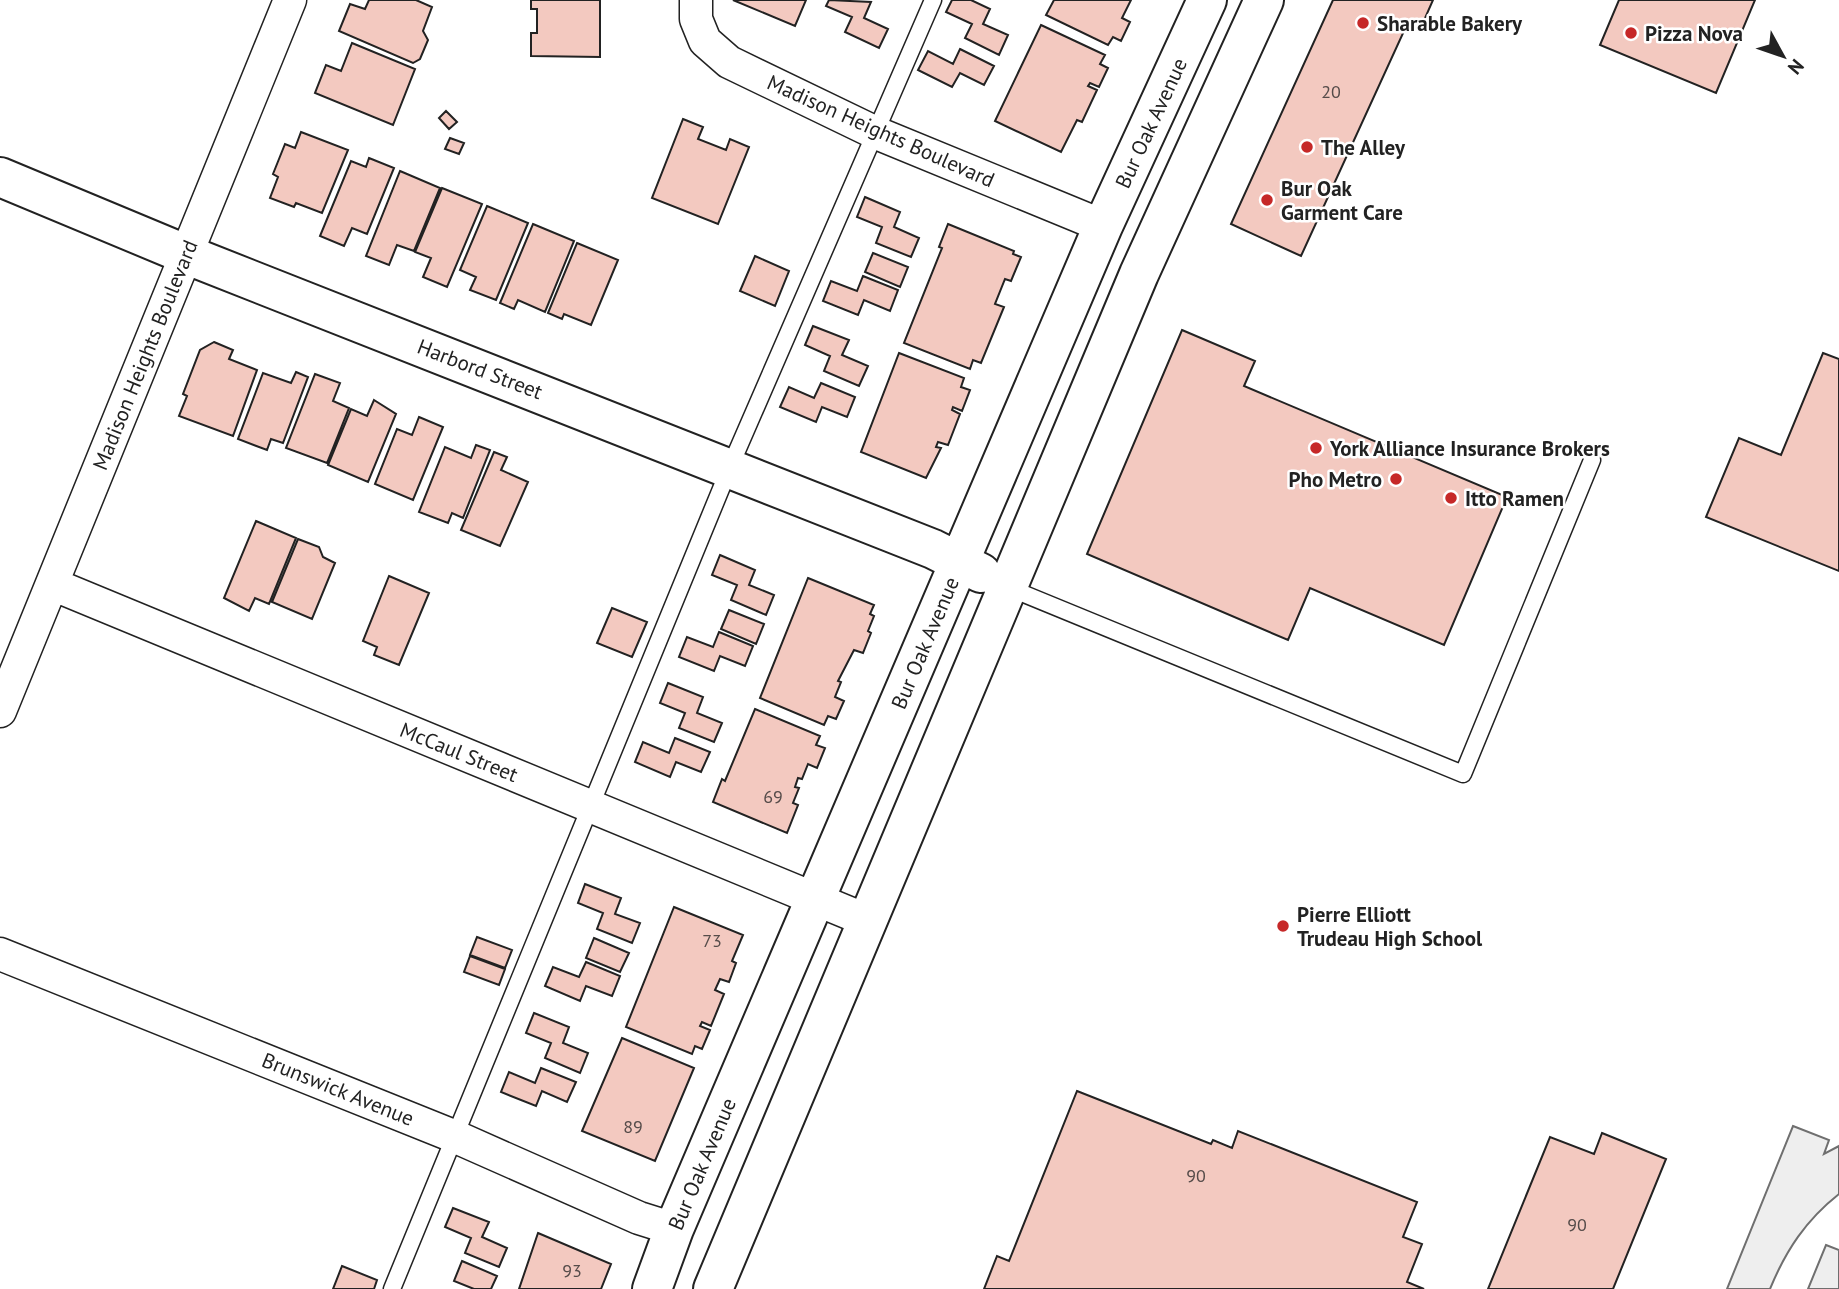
<svg xmlns="http://www.w3.org/2000/svg" width="1839" height="1289" font-family="'PT Sans',sans-serif">
<style>
.green{fill:#eee;stroke:#6f6f6f;stroke-width:2}
.building{fill:#f3c9c0;stroke:#222;stroke-width:2}
.lines{fill:none;stroke-linecap:round;stroke-linejoin:round}
.service-casing{stroke:#222;stroke-width:19}
.minor-casing{stroke:#222;stroke-width:35}
.tertiary-casing{stroke:#222;stroke-width:42}
.service{stroke:#fff;stroke-width:16}
.minor{stroke:#fff;stroke-width:32}
.tertiary{stroke:#fff;stroke-width:38}
.poi-dot{fill:#c62828;stroke:#fff;stroke-width:2.5}
.labels{text-anchor:middle;dominant-baseline:central;stroke-width:5;stroke-linejoin:round;paint-order:stroke}
.number-label{font-size:18px;fill:#564c4a}
.poi-label{font-size:21px;font-weight:bold;fill:#222;stroke:#fff;text-anchor:start}
.street-label{font-size:21px;fill:#222;stroke:#fff}
</style>
<rect width="100%" height="100%" fill="#fff"/>
<path class="green" d="M1793 1126 1829 1140 1824 1154 1839 1146V1194C1806 1220 1786 1250 1770 1289H1727Z
M1826 1245 1839 1250V1289H1808Z"/>
<path class="building" d="M369 0H416L432 7 423 31 428 40 420 59 413 63 339 31 350 4 365 9Z
M531 0H600V57L531 56V33H537V9H531Z
M733 0H806L795 26Z
M829 0 871 2 864 18 888 29 879 48 845 32 852 17 826 6Z
M952 0H971L990 9 983 24 1008 35 999 55 965 38 972 24 946 12Z
M1054 0H1131L1122 18 1130 22 1121 41 1113 37 1108 45 1046 15Z
M1333 0H1433L1422 25 1409 20 1301 256 1231 224Z
M1619 0H1755L1716 93 1600 45Z
M1041 25 1105 55 1100 64 1108 68 1099 87 1090 83 1088 86 1097 90 1082 122 1077 120 1061 152 995 121Z
M352 43 415 69 393 125 315 93 326 65 341 71Z
M960 49 994 66 984 85 960 73 952 87 918 70 928 51 953 64Z
M446 111 457 122 449 129 439 118Z
M683 119 703 127 698 139 726 150 730 139 749 147 718 224 652 198Z
M301 132 348 150 322 213 296 203 294 207 270 198 278 177 273 174 285 144 295 148Z
M450 138 464 143 459 154 445 149Z
M369 158 394 168 367 234 352 228 344 246 320 236 351 161 366 167Z
M400 171 440 188 414 251 397 245 389 265 366 256Z
M442 188 482 204 447 287 423 277 431 258 415 252Z
M865 197 900 212 894 227 919 238 911 257 876 243 882 227 857 217Z
M487 206 528 223 496 300 470 290 476 277 460 270Z
M533 224 574 241 545 312 518 300 514 309 500 303Z
M948 224 1014 251 1013 254 1021 257 1011 281 1005 279 995 304 1004 307 981 363 973 360 970 369 904 343 942 248 939 247Z
M577 243 618 260 591 325 564 314 562 319 548 313Z
M873 253 908 267 900 287 865 272Z
M755 256 789 271 775 306 740 291Z
M863 276 898 290 890 311 864 300 858 315 823 301 831 281 857 291Z
M813 326 849 340 842 355 868 366 859 386 824 371 830 356 805 345Z
M1182 330 1255 361 1244 386 1507 497 1444 645 1310 588 1288 640 1087 554Z
M214 342 233 350 229 359 257 370 233 436 179 416 187 396 183 394 200 350Z
M899 353 964 378 961 387 970 390 962 411 953 407 952 410 960 414 948 445 938 442 936 447 941 448 926 478 861 452Z
M1823 353 1839 359V571L1706 517 1739 438 1781 455Z
M296 372 308 377 283 443 271 439 267 450 238 439 263 373 291 383Z
M315 374 340 383 333 401 349 408 327 463 286 448Z
M821 383 855 397 847 417 822 407 816 422 780 407 789 387 814 398Z
M374 400 396 414 368 482 328 465 351 409 367 416Z
M419 417 443 427 413 500 375 484 397 429 412 435Z
M476 445 490 450 463 518 452 513 448 523 419 512 445 447 471 458Z
M494 452 507 457 501 470 528 482 500 546 461 530Z
M256 521 296 538 269 604 255 598 249 611 224 598Z
M298 539 319 547 323 557 335 563 312 619 272 602Z
M720 555 755 570 749 585 774 595 766 615 731 600 737 585 712 575Z
M389 576 429 593 399 665 374 655 377 647 363 641Z
M808 578 874 605 870 614 874 616 868 631 871 633 863 653 854 650 838 681 841 682 835 697 844 701 836 719 828 716 824 725 760 698Z
M612 608 647 622 632 657 597 643Z
M729 610 764 624 756 644 721 629Z
M719 632 753 646 745 666 720 656 714 671 679 657 687 637 713 647Z
M668 683 703 697 697 713 722 723 714 742 679 728 685 713 660 703Z
M755 709 820 736 816 745 825 748 817 768 808 764 802 779 798 778 795 787 799 788 793 803 798 805 787 833 713 802 722 779 725 781Z
M675 738 710 752 701 772 676 762 670 777 635 762 643 742 669 753Z
M585 884 621 898 615 914 640 923 632 943 597 929 603 913 578 903Z
M674 907 743 935 732 961 736 963 729 982 720 979 715 990 724 994 711 1026 702 1022 700 1026 710 1030 702 1049 695 1046 692 1054 626 1027Z
M477 937 512 950 505 968 470 955Z
M594 938 629 953 620 972 586 958Z
M470 956 505 969 499 985 464 972Z
M586 962 620 976 612 996 586 986 580 1001 545 986 553 967 579 977Z
M534 1013 569 1027 563 1043 588 1053 580 1073 545 1058 551 1043 526 1033Z
M622 1038 694 1068 655 1161 582 1131Z
M541 1068 576 1082 567 1102 542 1091 536 1106 501 1092 509 1072 535 1083Z
M1077 1091 1211 1144 1213 1140 1232 1148 1238 1131 1417 1202 1403 1237 1422 1244 1407 1282 1424 1289H984L997 1256 1009 1261Z
M1602 1133 1666 1159 1613 1289H1488L1550 1137 1594 1154Z
M453 1208 489 1222 482 1237 507 1248 499 1267 465 1253 471 1238 445 1227Z
M538 1233 611 1264 601 1289H519Z
M462 1261 497 1276 491 1289H474L454 1281Z
M342 1266 377 1280 374 1289H333Z"/>
<g class="lines">
<g class="service-casing">
<path id="service" d="M1007 587 1463 774 1592 460
M392 1289 730 467 933 0"/>
</g>
<g class="minor-casing">
<path id="minor" d="M696 0V19L705 41 729 62 874 132 1103 226
M52 584 866 920
M0 711 290 0
M0 954 456 1137 639 1218 674 1229"/>
</g>
<g class="tertiary-casing">
<path id="tertiary" d="M0 177 185 254 933 549 981 573
M652 1289 674 1229 1103 226 1207 0
M713 1289 1139 274 1264 0"/>
</g>
<use href="#service" class="service"/>
<use href="#minor" class="minor"/>
<use href="#tertiary" class="tertiary"/>
</g>
<g class="poi-dot">
<circle cx="1363" cy="23" r="7"/>
<circle cx="1631" cy="33" r="7"/>
<circle cx="1307" cy="147" r="7"/>
<circle cx="1267" cy="200" r="7"/>
<circle cx="1316" cy="448" r="7"/>
<circle cx="1396" cy="479" r="7"/>
<circle cx="1451" cy="498" r="7"/>
<circle cx="1283" cy="926" r="7"/>
</g>
<g class="labels">
<g class="number-label">
<text x="1331" y="91">20</text>
<text x="773" y="796">69</text>
<text x="712" y="940">73</text>
<text x="633" y="1126">89</text>
<text x="1196" y="1175">90</text>
<text x="1577" y="1224">90</text>
<text x="572" y="1270">93</text>
</g>
<g class="poi-label">
<text x="1377" y="23">Sharable Bakery</text>
<text x="1645" y="33">Pizza Nova</text>
<text x="1321" y="147">The Alley</text>
<text x="1281" y="188">Bur Oak<tspan x="1281" dy="24">Garment Care</tspan></text>
<text x="1330" y="448">York Alliance Insurance Brokers</text>
<text x="1382" y="479" text-anchor="end">Pho Metro</text>
<text x="1465" y="498">Itto Ramen</text>
<text x="1297" y="914">Pierre Elliott<tspan x="1297" dy="24">Trudeau High School</tspan></text>
</g>
<g class="street-label">
<text transform="translate(1151 123) rotate(-65)">Bur Oak Avenue</text>
<text transform="translate(881 131) rotate(24)">Madison Heights Boulevard</text>
<text transform="translate(145 355) rotate(-68)">Madison Heights Boulevard</text>
<text transform="translate(480 369) rotate(21)">Harbord Street</text>
<text transform="translate(925 643) rotate(-67)">Bur Oak Avenue</text>
<text transform="translate(459 752) rotate(22)">McCaul Street</text>
<text transform="translate(338 1089) rotate(22)">Brunswick Avenue</text>
<text transform="translate(702 1164) rotate(-67)">Bur Oak Avenue</text>
</g>
</g>
<g transform="translate(1783 56) rotate(130)" stroke="#ffffff" stroke-width="5" paint-order="stroke">
<path d="M0-5L12 26L0 18L-12 26Z" fill="#222222"/>
<text y="-10" font-size="19" font-weight="bold" text-anchor="middle" fill="#222222">N</text>
</g>
</svg>
